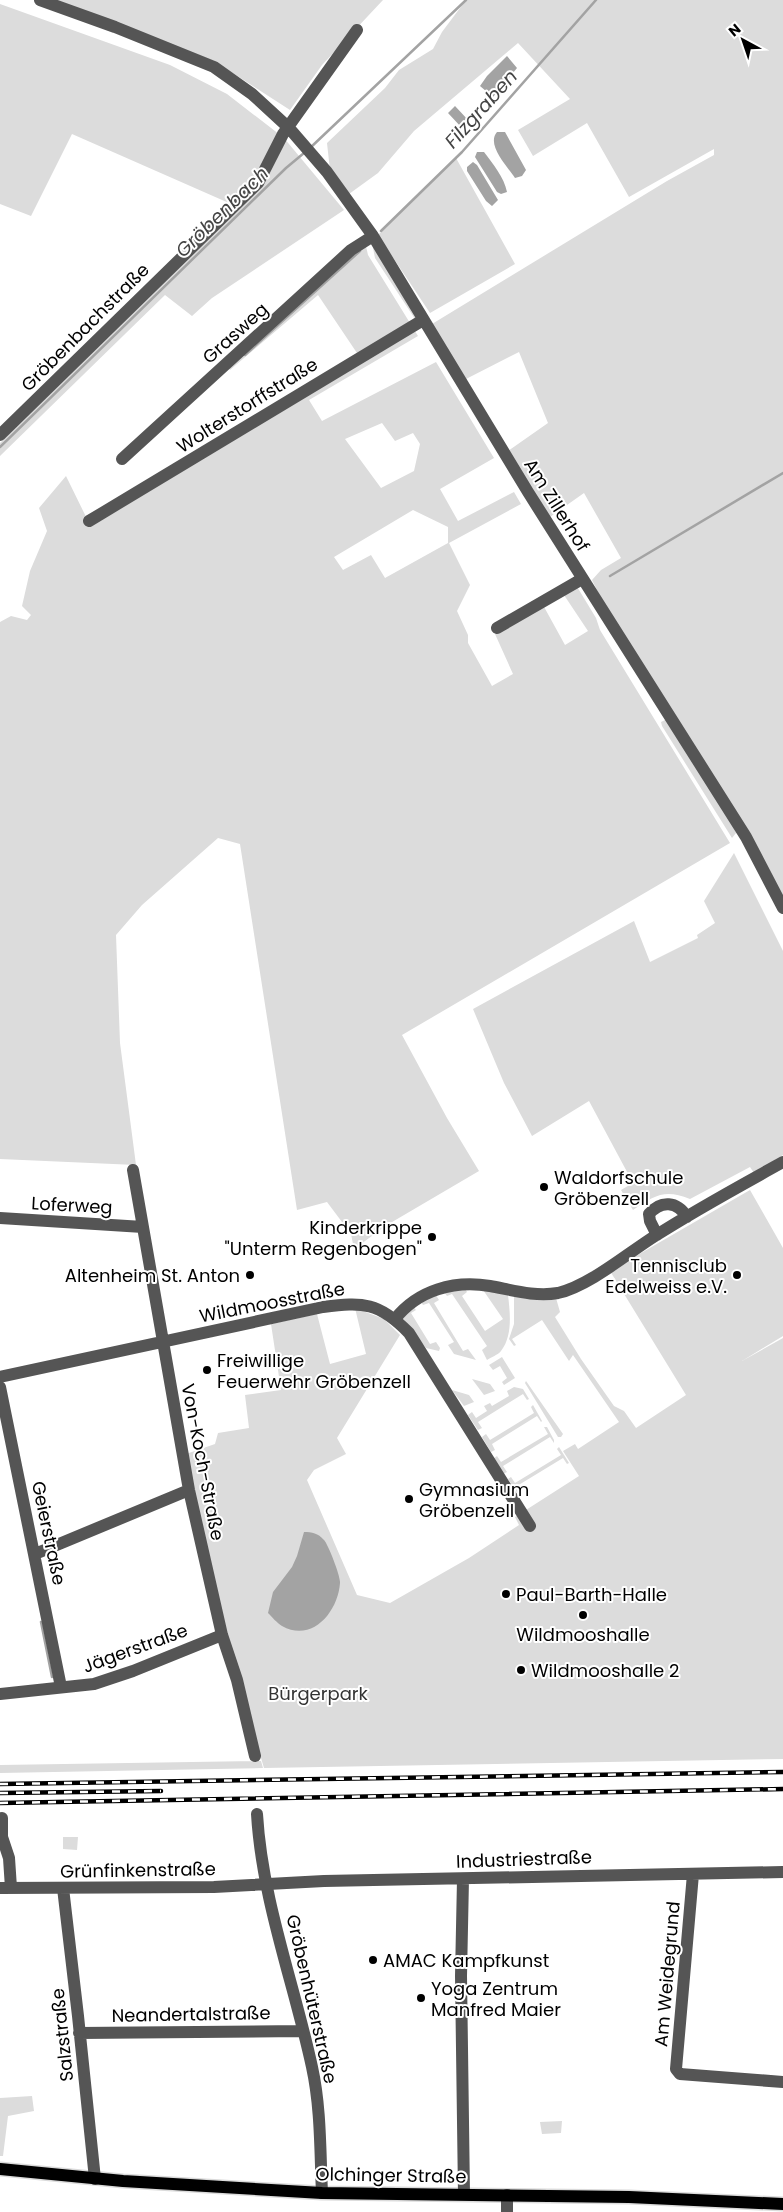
<svg xmlns="http://www.w3.org/2000/svg" width="783" height="2212" font-family="Poppins,sans-serif">
<style>
.green{fill:#dcdcdc;fill-rule:evenodd}
.water{fill:#a3a3a3}
.lines{fill:none;stroke-linecap:round;stroke-linejoin:round}
.stream{stroke:#a3a3a3;stroke-width:2.5}
.major-casing{stroke:#dbdbdb;stroke-width:15}
.minor{stroke:#555;stroke-width:12}
.major{stroke:#000;stroke-width:12}
.rail-casing{stroke:#000;stroke-width:4.5}
.rail{stroke:#fff;stroke-width:2.5;stroke-dasharray:8;stroke-linecap:butt}
.poi-dot{fill:#000;stroke:#fff;stroke-width:2}
.labels{text-anchor:middle;dominant-baseline:central;stroke-width:4;stroke-linejoin:round;paint-order:stroke}
.street-label{font-size:18px;fill:#000;stroke:#fff}
.poi-label{font-size:18px;fill:#000;stroke:#fff;text-anchor:start}
.park-label{font-size:18px;fill:#333;stroke:#fff}
.water-label{font-size:19px;font-style:italic;fill:#444;stroke:#fff}
</style>
<rect width="100%" height="100%" fill="#fff"/>
<path class="green" d="M52 0H383L322 65 290 110 214 61Z
M466 0H783V900L599 594 592 580 601 570 621 558 584 493 550 517 508 451 548 423 519 352 466 379 432 324 667 181 714 155V149L629 197 587 123 533 156 518 130 570 99 518 43 414 131 378 173 349 194 330 170 327 143 385 88 399 70 433 49 442 32Z
M0 4 170 65 227 94 284 138 344 210 212 298 192 316 165 295 0 456V443L238 207 72 134 31 216 0 204Z
M456 158 515 264 430 313 378 235Z
M365 242 368 255 418 336 309 400 322 421 436 362 494 458 440 489 458 521 514 492 521 504 449 543 470 585 457 611 468 635V643L492 686 513 674 495 634 543 605 565 645 588 631 562 592 576 585 596 618 600 630 730 843 402 1035 447 1118 479 1171 387 1225 354 1249 351 1234 327 1202 297 1210 240 844 218 838 142 905 116 935 120 1043 136 1165 0 1159V622L11 616 27 620 31 615 22 606 30 571 47 531 39 508 66 476 90 525 361 359 318 295 230 370 228 367ZM382 423 395 441 413 433 420 444 414 471 381 488 345 439ZM413 510 448 527V543L385 578 371 555 343 570 334 557Z
M372 243 416 314 415 319 375 258Z
M667 719 735 829 736 833 732 838 662 726 661 722Z
M734 853 783 951V1155L754 1173 750 1167 690 1199C665 1189 655 1195 633 1210L621 1190 633 1183 589 1101 532 1136 504 1083 473 1009 634 921 650 962 698 938 697 935 715 923 704 901Z
M750 1190 783 1248V1336L742 1361 783 1338V1759L264 1768 225 1636 186 1454 215 1444 218 1433 249 1428 245 1395 281 1390 271 1324 317 1314 330 1364 366 1354 355 1308 384 1319 400 1335 337 1438 346 1454 314 1470 307 1480 357 1595 390 1603 469 1558 519 1525 515 1517 579 1476 563 1451 575 1444 578 1449 619 1422 573 1355 569 1361 542 1320 512 1339 516 1345 514 1346 509 1339 514 1324V1296L556 1298 560 1312 555 1317 581 1359 614 1406 624 1411 636 1428 686 1395 610 1271Z
M464 1287 467 1292 462 1296 485 1331 503 1319 481 1287 508 1295C510 1312 513 1336 501 1351 498 1355 491 1357 487 1360L482 1350 487 1346 452 1294 447 1296 444 1292Z
M434 1292 439 1300 434 1303 463 1351 468 1349 476 1360 454 1354 448 1345 454 1342 429 1303 423 1305 421 1302Z
M412 1305 416 1310 411 1313 430 1344 436 1342 440 1348 439 1351 426 1348 402 1319Z
M502 1357 515 1378 504 1385 502 1382 507 1378 500 1366 493 1370 489 1365Z
M472 1379 490 1384 495 1391 484 1395Z
M526 1381 563 1434 561 1437H558L525 1383Z
M514 1387 523 1389 529 1399 527 1400 523 1394 478 1422 482 1428 478 1430 468 1415 472 1412 476 1418 487 1411 484 1406 490 1403 492 1406 509 1396 507 1391Z
M452 1390 469 1395 474 1402 464 1406Z
M533 1405 542 1421 541 1422 537 1416 492 1444 495 1450 491 1452 482 1437 486 1434 490 1440 534 1413 531 1407Z
M544 1427H547L554 1440V1443L550 1437 503 1466 507 1472 503 1474 493 1459 497 1456 501 1462 548 1434Z
M559 1447 569 1463 567 1464 563 1458 517 1486 521 1492 518 1494 508 1479 511 1477 515 1483 561 1455 557 1449Z
M261 1761 263 1768 0 1773V1765Z
M63 1837H78L77 1850 63 1849Z
M32 2096 34 2111 8 2116 3 2156H0V2098Z
M562 2121 561 2133 542 2134 540 2122Z"/>
<path class="water" d="M507 56 517 68 493 97 480 86 487 76Z
M455 106 469 121 462 128 448 113Z
M497 132H505L526 170 522 176 515 178C507 166 486 145 497 132Z
M477 152H484C493 164 504 177 507 192L501 194 497 192 475 157Z
M473 162 477 165 498 200 492 206 486 201 467 171V167Z
M304 1532C312 1532 318 1533 324 1540 328 1544 341 1577 340 1583 338 1612 312 1643 282 1626 277 1623 272 1617 268 1613L273 1592 292 1567 297 1556Z"/>
<g class="lines">
<path class="stream" d="M310 148 466 0
M381 231 462 152 596 0
M245 355 360 251
M0 447 286 168 304 153
M610 576 783 473
M41 1622 52 1677"/>
<g class="major-casing">
<path id="major" d="M0 2169 123 2181 322 2193 629 2197 783 2204"/>
</g>
<path class="minor" d="M40 0 115 27 214 67 252 94 289 128 327 172 373 236 528 492 746 837 783 908
M0 435 258 183 283 134 357 30
M122 459 351 250 373 236
M89 521 423 320
M497 628 582 579
M133 1170 189 1490 222 1635 237 1680 255 1756
M0 1218 143 1227
M657 1235 650 1221 649 1214C661 1200 677 1201 687 1217
M395 1319C418 1290 454 1280 490 1286 512 1290 535 1297 558 1293 589 1286 628 1253 655 1236 697 1209 740 1186 783 1162
M0 1377 323 1307C363 1302 379 1302 409 1333L530 1526
M0 1387 61 1687
M35 1554 189 1490
M0 1694 94 1684 133 1671 222 1635
M257 1814C262 1900 294 1983 312 2067 321 2108 320 2151 322 2193
M2 1818V1837L9 1858 11 1888
M693 1874 676 2069 680 2074 783 2082
M463 1879 461 1976 464 2194
M0 1888 214 1887 324 1881 783 1872
M63 1888 78 2016 95 2179
M79 2033 303 2031
M507 2212V2195"/>
<use href="#major" class="major"/>
<g class="rail-casing">
<path id="rail" d="M0 1784 783 1772
M0 1793 161 1791
M0 1803 783 1789"/>
</g>
<use href="#rail" class="rail"/>
</g>
<g class="poi-dot">
<circle cx="544" cy="1187" r="5"/>
<circle cx="432" cy="1237" r="5"/>
<circle cx="250" cy="1275" r="5"/>
<circle cx="737" cy="1275" r="5"/>
<circle cx="207" cy="1370" r="5"/>
<circle cx="409" cy="1499" r="5"/>
<circle cx="506" cy="1594" r="5"/>
<circle cx="583" cy="1615" r="5"/>
<circle cx="521" cy="1670" r="5"/>
<circle cx="373" cy="1960" r="5"/>
<circle cx="421" cy="1998" r="5"/>
</g>
<g class="labels">
<g class="street-label">
<text transform="translate(85 327) rotate(-45)">Gröbenbachstraße</text>
<text transform="translate(235 333) rotate(-42)">Grasweg</text>
<text transform="translate(247 405) rotate(-32)">Wolterstorffstraße</text>
<text transform="translate(557 505) rotate(58)">Am Zillerhof</text>
<text transform="translate(72 1205) rotate(3)">Loferweg</text>
<text transform="translate(272 1302) rotate(-11)">Wildmoosstraße</text>
<text transform="translate(203 1462) rotate(79)">Von-Koch-Straße</text>
<text transform="translate(49 1533) rotate(78)">Geierstraße</text>
<text transform="translate(135 1648) rotate(-20)">Jägerstraße</text>
<text transform="translate(524 1859) rotate(-2)">Industriestraße</text>
<text transform="translate(138 1870) rotate(-1)">Grünfinkenstraße</text>
<text transform="translate(667 1974) rotate(-85)">Am Weidegrund</text>
<text transform="translate(312 1999) rotate(77)">Gröbenhüterstraße</text>
<text transform="translate(191 2014) rotate(-1)">Neandertalstraße</text>
<text transform="translate(62 2035) rotate(-96)">Salzstraße</text>
<text transform="translate(391 2175) rotate(1)">Olchinger Straße</text>
</g>
<g class="poi-label">
<text x="554" y="1177">Waldorfschule<tspan x="554" dy="21">Gröbenzell</tspan></text>
<text x="422" y="1227" text-anchor="end">Kinderkrippe<tspan x="422" dy="21">"Unterm Regenbogen"</tspan></text>
<text x="727" y="1265" text-anchor="end">Tennisclub<tspan x="727" dy="21">Edelweiss e.V.</tspan></text>
<text x="240" y="1275" text-anchor="end">Altenheim St. Anton</text>
<text x="217" y="1360">Freiwillige<tspan x="217" dy="21">Feuerwehr Gröbenzell</tspan></text>
<text x="419" y="1489">Gymnasium<tspan x="419" dy="21">Gröbenzell</tspan></text>
<text x="516" y="1594">Paul-Barth-Halle</text>
<text x="583" y="1634" text-anchor="middle">Wildmooshalle</text>
<text x="531" y="1670">Wildmooshalle 2</text>
<text x="383" y="1960">AMAC Kampfkunst</text>
<text x="431" y="1988">Yoga Zentrum<tspan x="431" dy="21">Manfred Maier</tspan></text>
</g>
<g class="park-label">
<text x="318" y="1693">Bürgerpark</text>
</g>
<g class="water-label">
<text transform="translate(481 109) rotate(-48)">Filzgraben</text>
<text transform="translate(222 212) rotate(-44)">Gröbenbach</text>
</g>
</g>
<g transform="translate(743 40) rotate(320)" stroke="#ffffff" stroke-width="4" paint-order="stroke">
<path d="M0-4L9 19L0 12L-9 19Z" fill="#000000"/>
<text y="-8" font-size="14" font-weight="bold" text-anchor="middle" fill="#000000">N</text>
</g>
</svg>
